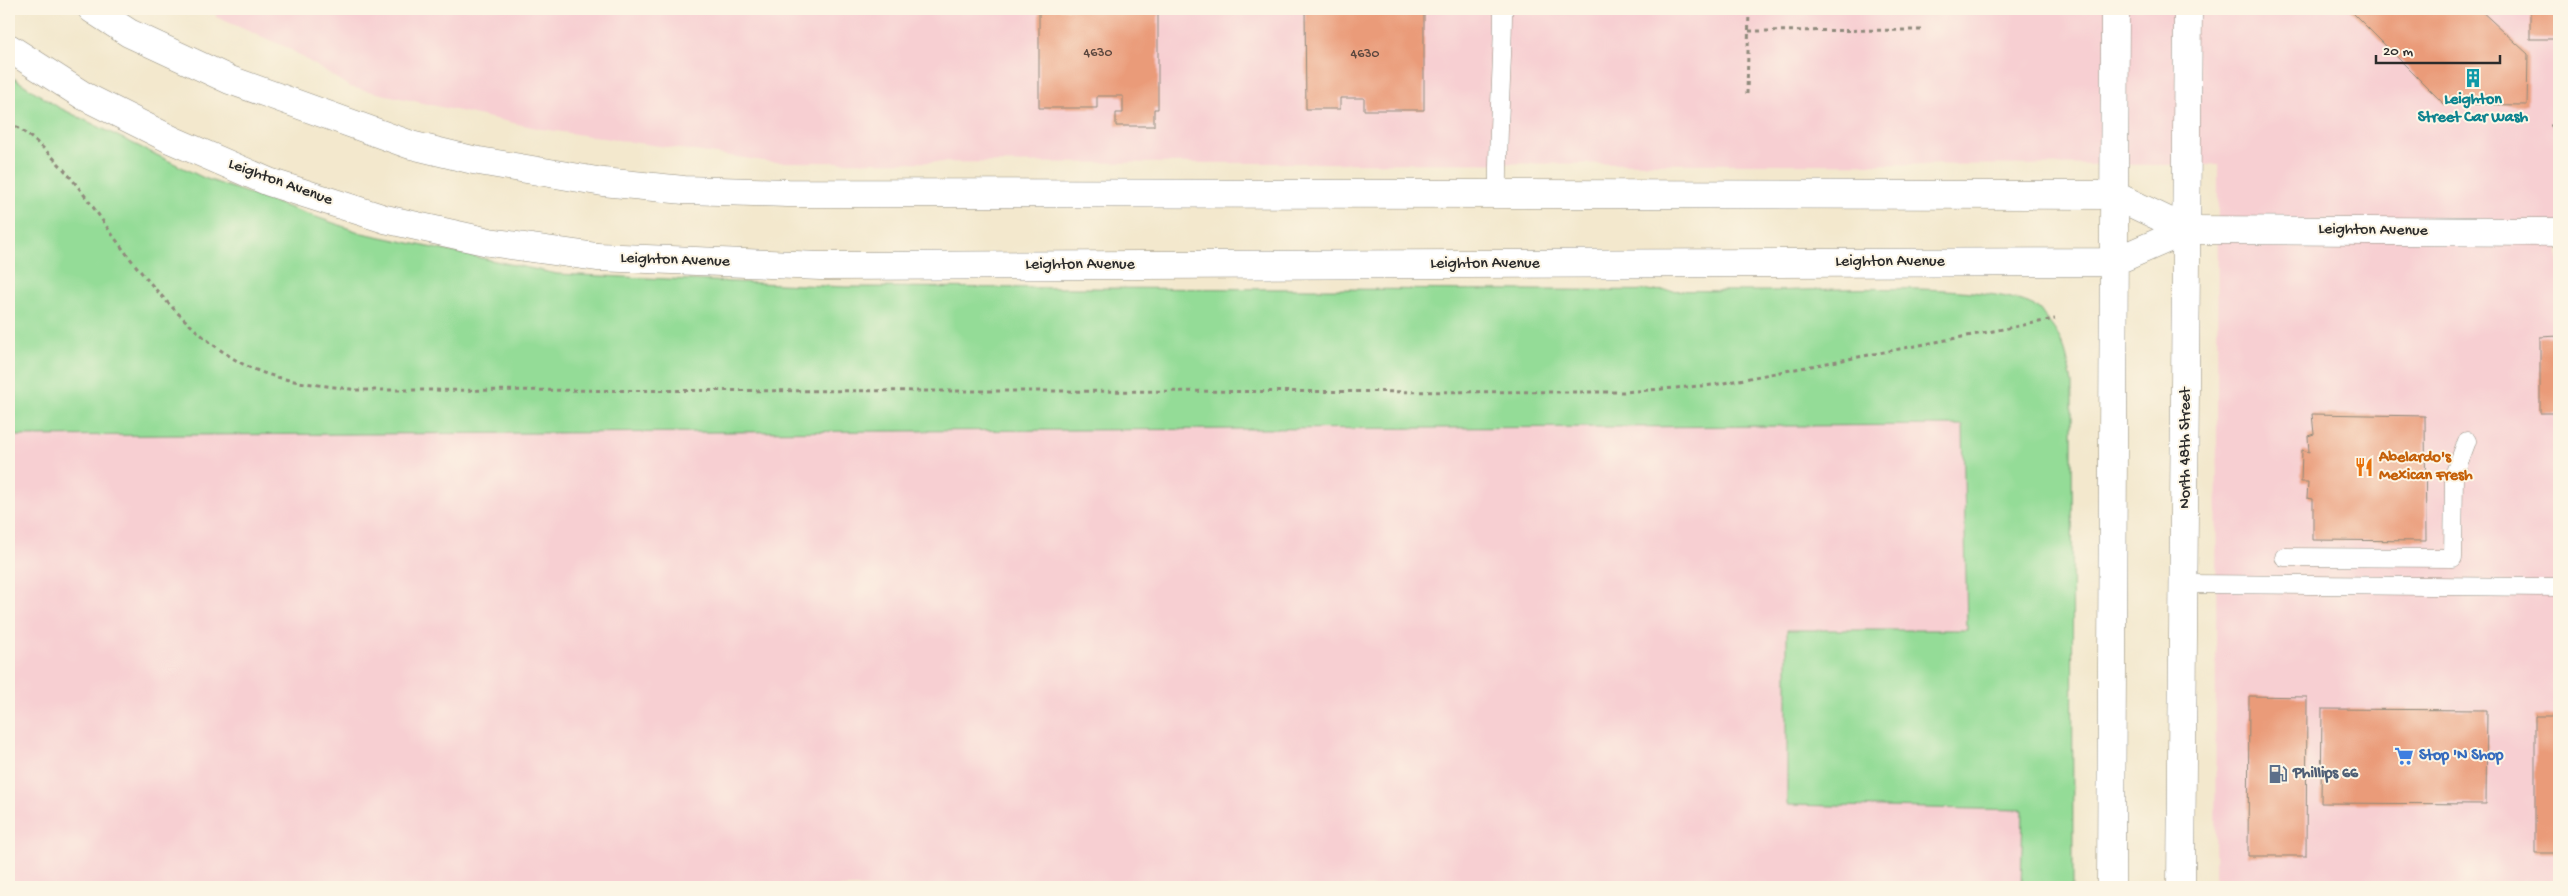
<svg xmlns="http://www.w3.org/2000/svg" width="2568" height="896" font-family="'Gochi Hand',sans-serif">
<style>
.built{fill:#f7cfd2}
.green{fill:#94dc97;stroke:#608461}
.forest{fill:#77bc80;stroke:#517456}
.building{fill:#ea9b79}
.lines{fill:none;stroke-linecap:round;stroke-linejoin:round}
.service-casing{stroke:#8f8a7c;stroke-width:19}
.tertiary-casing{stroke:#8f8a7c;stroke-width:29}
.secondary-casing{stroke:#8f8a7c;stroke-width:29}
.path{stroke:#8f8a7c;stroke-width:3;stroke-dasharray:4 4;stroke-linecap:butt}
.service{stroke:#fff;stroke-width:18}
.tertiary{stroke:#fff;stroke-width:28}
.secondary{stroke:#fff;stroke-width:28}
.labels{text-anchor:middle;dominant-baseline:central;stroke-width:4;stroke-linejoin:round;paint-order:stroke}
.number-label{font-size:14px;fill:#5b473e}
.culture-label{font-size:16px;font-weight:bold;fill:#0d838f;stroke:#fcf5e5}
.street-label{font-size:16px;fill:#2b2b2b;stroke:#fcf5e5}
.food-label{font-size:16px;font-weight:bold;fill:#c56008;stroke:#fcf5e5;text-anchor:start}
.shop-label{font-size:16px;font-weight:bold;fill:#366cbe;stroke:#fcf5e5;text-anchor:start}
.service-label{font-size:16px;font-weight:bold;fill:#4e5e75;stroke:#fcf5e5;text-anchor:start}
</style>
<rect width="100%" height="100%" fill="#fcf5e5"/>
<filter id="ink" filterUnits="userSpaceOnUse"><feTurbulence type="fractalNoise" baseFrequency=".02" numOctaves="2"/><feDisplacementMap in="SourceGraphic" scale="10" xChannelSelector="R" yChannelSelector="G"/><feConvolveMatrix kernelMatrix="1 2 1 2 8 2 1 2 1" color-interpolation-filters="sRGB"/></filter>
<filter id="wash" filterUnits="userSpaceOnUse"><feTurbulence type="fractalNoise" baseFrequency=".0096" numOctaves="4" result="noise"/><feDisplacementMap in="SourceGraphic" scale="20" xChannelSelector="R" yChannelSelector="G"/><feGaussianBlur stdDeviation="1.12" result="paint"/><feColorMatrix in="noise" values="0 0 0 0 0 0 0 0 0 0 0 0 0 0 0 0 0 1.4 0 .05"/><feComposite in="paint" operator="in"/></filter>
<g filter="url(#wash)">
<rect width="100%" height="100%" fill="#f3e8cd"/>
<path class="built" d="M216 9H2559V887H2215L2218 165 771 162 541 129 350 87 288 48 216 17Z
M9 313 2052 417 2051 887H9Z"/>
<path class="green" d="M9 75 58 107 204 178 362 233 557 274 846 287 1766 291C1820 290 2000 280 2039 309 2042 312 2045 318 2048 321 2066 344 2067 356 2072 384L2073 887H2021L2023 810 1787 805V630H1967L1963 425 9 436V252L15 207 9 190Z"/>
<path class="forest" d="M9 190 15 206 9 252Z"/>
<g id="blocks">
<path class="building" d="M1039 9H1158V109H1154V126H1116V113H1123V96H1097V108H1039Z
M1305 9H1424V110H1364V98H1340V109H1306Z
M2349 9H2479L2528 54 2527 105 2444 104Z
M2530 9H2559V39H2530Z
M2559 336V413H2540V337Z
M2312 414 2425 416 2426 541 2313 540V499L2307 498 2308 482H2301L2302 450 2309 452 2308 436 2314 434Z
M2249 696 2307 697 2306 856H2248Z
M2322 709 2487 710 2486 804 2321 803Z
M2535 716H2559V853H2535Z"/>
</g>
</g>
<g filter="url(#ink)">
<use href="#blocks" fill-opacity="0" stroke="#8f8a7c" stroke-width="1"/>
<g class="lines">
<g class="service-casing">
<path id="service" d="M1498 193C1497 131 1503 70 1503 9
M2284 557 2453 558 2454 475 2467 441
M2185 584 2559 587"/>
</g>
<g class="tertiary-casing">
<path id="tertiary" d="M2187 230 2559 232"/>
</g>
<g class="secondary-casing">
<path id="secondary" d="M92 9 129 33 230 80 411 145 473 160 603 182 684 190 788 193 2114 195 2187 230
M9 48 84 96 172 140 269 182 385 219 489 242 597 257 821 266 2113 262 2187 230
M2111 887 2115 9
M2181 887 2188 9"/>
</g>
<path class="path" d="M1749 31 1921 30
M1747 94 1749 9
M9 122C53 149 80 188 109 230 142 277 202 349 256 370 287 383 323 385 357 390L1624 392 1713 385 2055 319
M2550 126H2559"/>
<use href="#service" class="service"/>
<use href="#tertiary" class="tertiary"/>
<use href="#secondary" class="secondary"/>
</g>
</g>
<defs>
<g id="building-bare" transform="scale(1.5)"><path d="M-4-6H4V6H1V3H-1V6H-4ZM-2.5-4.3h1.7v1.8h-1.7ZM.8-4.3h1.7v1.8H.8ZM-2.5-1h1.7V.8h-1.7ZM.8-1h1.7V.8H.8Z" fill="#0f9aa8" stroke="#fcf5e5" stroke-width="2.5" paint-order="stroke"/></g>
<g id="restaurant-bare" transform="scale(1.5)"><path d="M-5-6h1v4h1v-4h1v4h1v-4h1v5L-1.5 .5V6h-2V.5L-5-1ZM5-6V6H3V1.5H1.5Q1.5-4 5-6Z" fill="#e8710a" stroke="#fcf5e5" stroke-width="2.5" paint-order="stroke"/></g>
<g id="supermarket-bare" transform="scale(1.5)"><path d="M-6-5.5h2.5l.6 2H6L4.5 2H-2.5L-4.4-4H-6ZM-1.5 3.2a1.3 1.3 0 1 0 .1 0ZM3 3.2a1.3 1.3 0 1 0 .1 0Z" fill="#3f7fe0" stroke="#fcf5e5" stroke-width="2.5" paint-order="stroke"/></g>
<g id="fuel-bare" transform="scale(1.5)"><path d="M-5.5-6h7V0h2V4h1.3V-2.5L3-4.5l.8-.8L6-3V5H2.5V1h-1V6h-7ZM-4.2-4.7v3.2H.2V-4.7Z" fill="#5c6f8a" stroke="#fcf5e5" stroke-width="2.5" paint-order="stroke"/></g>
</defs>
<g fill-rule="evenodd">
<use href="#building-bare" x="2473" y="78"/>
<use href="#restaurant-bare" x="2364" y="467"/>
<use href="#supermarket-bare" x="2404" y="756"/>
<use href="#fuel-bare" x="2278" y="774"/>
</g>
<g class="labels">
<g class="number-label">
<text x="1098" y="53">4630</text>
<text x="1365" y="54">4630</text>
</g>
<g class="culture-label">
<text x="2473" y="100">Leighton<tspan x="2473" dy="18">Street Car Wash</tspan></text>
</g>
<g class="street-label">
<text transform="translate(280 183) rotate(20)">Leighton Avenue</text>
<text transform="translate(2373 231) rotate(1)">Leighton Avenue</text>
<text transform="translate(675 261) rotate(2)">Leighton Avenue</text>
<text x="1890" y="262">Leighton Avenue</text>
<text x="1485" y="264">Leighton Avenue</text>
<text x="1080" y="265">Leighton Avenue</text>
<text transform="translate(2186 448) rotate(-90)">North 48th Street</text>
</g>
<g class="food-label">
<text x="2379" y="458">Abelardo's<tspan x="2379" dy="18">Mexican Fresh</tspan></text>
</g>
<g class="shop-label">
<text x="2419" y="756">Stop 'N Shop</text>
</g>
<g class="service-label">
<text x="2293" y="774">Phillips 66</text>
</g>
</g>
<rect width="2568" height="896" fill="none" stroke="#fcf5e5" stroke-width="30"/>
<path d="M2376 55v8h124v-8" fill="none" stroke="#2b2b2b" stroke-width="2.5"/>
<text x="2383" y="55" font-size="15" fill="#2b2b2b" stroke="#fcf5e5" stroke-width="4" paint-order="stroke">20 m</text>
</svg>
